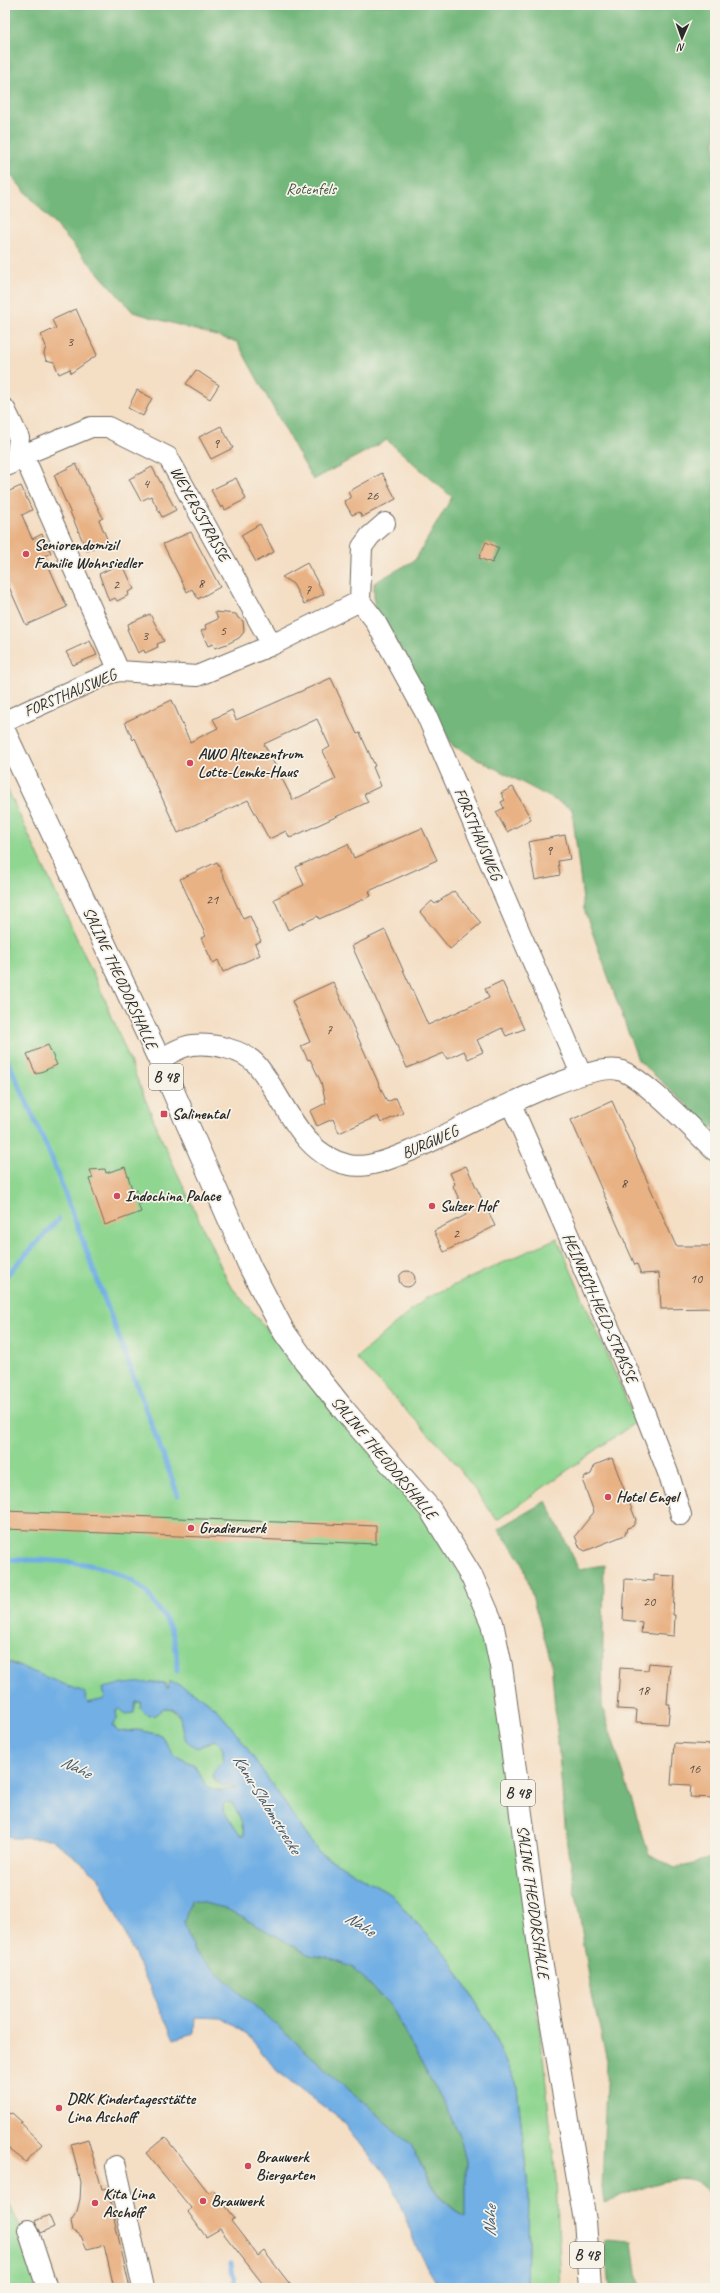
<svg xmlns="http://www.w3.org/2000/svg" width="720" height="2293" font-family="Caveat,sans-serif">
<style>
.green{fill:#8fd691;stroke:#5d805e}
.forest{fill:#73b77b;stroke:#4f7153}
.water{fill:#71afe4;stroke:#4e6d88;fill-rule:evenodd}
.lines{fill:none;stroke-linecap:round;stroke-linejoin:round}
.stream{stroke:#71afe4;stroke-width:5}
.building{fill:#e9b285;fill-rule:evenodd}
.minor-casing{stroke:#716a61;stroke-width:22}
.major-casing{stroke:#716a61;stroke-width:24}
.minor{stroke:#fff;stroke-width:20}
.major{stroke:#fff;stroke-width:22}
.poi-dot{fill:#d1495b;stroke:#f7f3e8;stroke-width:1.5}
.labels{text-anchor:middle;dominant-baseline:central;stroke-width:3.5;stroke-linejoin:round;paint-order:stroke}
.number-label{font-size:14px;fill:#5a4d42}
.shield{fill:#f7f3e8;stroke:#686764;stroke-width:1}
.shield-label{font-size:15px;font-weight:bold;fill:#2b2b2b}
.park-label{font-size:16px;fill:#445644;stroke:#f7f3e8}
.street-label{font-size:16px;fill:#2b2b2b;stroke:#f7f3e8}
.poi-label{font-size:16px;font-weight:bold;fill:#2b2b2b;stroke:#f7f3e8;text-anchor:start}
.water-label{font-size:17px;font-style:italic;fill:#44596c;stroke:#f7f3e8}
</style>
<rect width="100%" height="100%" fill="#f7f3e8"/>
<filter id="ink" filterUnits="userSpaceOnUse"><feTurbulence type="fractalNoise" baseFrequency=".025" numOctaves="2"/><feDisplacementMap in="SourceGraphic" scale="8" xChannelSelector="R" yChannelSelector="G"/><feConvolveMatrix kernelMatrix="1 2 1 2 8 2 1 2 1" color-interpolation-filters="sRGB"/></filter>
<filter id="wash" filterUnits="userSpaceOnUse"><feTurbulence type="fractalNoise" baseFrequency=".012" numOctaves="4" result="noise"/><feDisplacementMap in="SourceGraphic" scale="16" xChannelSelector="R" yChannelSelector="G"/><feGaussianBlur stdDeviation="0.9" result="paint"/><feColorMatrix in="noise" values="0 0 0 0 0 0 0 0 0 0 0 0 0 0 0 0 0 1.4 0 .05"/><feComposite in="paint" operator="in"/></filter>
<g filter="url(#wash)">
<rect width="100%" height="100%" fill="#f4dec4"/>
<path class="green" d="M5 784 104 997 161 1138 229 1284 421 1513 466 1582 484 1626 494 1669 544 2065 556 2180 561 2288H527L529 2196 517 2087 486 2019 450 1960 390 1893 319 1853 237 1735 216 1708 169 1682V1688H103L105 1699 88 1703 11 1662 5 1661Z
M557 1238 636 1422 497 1520 450 1456 356 1358 426 1298Z
M136 1702H141L155 1715 164 1708H170L182 1718 181 1724 206 1745 214 1740C223 1745 224 1751 223 1761L215 1769 213 1775 215 1782 236 1788C210 1794 206 1789 195 1765L174 1755 161 1735 137 1730 118 1732 113 1725 117 1719 116 1711Z
M226 1802H232L241 1820 245 1835H241L223 1811V1805Z
M5 2196 20 2226 41 2288H5Z"/>
<path class="forest" d="M5 5H715V1131L638 1060 584 909 572 809 453 746 374 609V583L415 560 452 497 387 440 313 480 237 342 133 312 5 169Z
M546 1501 579 1569 604 1565 602 1706 649 1855 675 1868 715 1857V2211C712 2204 708 2191 703 2186 680 2167 628 2195 604 2203L602 2188 607 2060 592 1995 565 1826 551 1661 522 1561 498 1529Z
M191 1900 225 1908 310 1955 328 1958 352 1967 389 2003 459 2133 466 2162V2216C438 2204 425 2171 411 2145L194 1952 184 1922Z
M604 2240 632 2242 636 2272 642 2288H609Z"/>
<path class="water" d="M5 1661 84 1692 88 1703 105 1699 103 1688C124 1683 145 1681 166 1684V1688H169V1682L176 1683 200 1696 216 1708 238 1735 319 1853 390 1893 450 1960 486 2019 517 2087 529 2196 527 2288H438V2284L419 2253 392 2183 340 2119 277 2071 247 2034 222 2018 195 2017 194 2033 174 2039 98 1876 51 1839 13 1838 5 1834ZM136 1702H141L140 1708 148 1716 155 1715 164 1708C194 1709 169 1738 198 1748L214 1740C223 1745 224 1751 223 1761L215 1769 213 1775C217 1785 224 1787 235 1786L236 1788C210 1794 206 1788 195 1765L174 1755 161 1735 137 1730 118 1732 113 1725 117 1719 116 1711 120 1709 126 1714 134 1713ZM226 1802 232 1803 241 1820 244 1835H241L223 1811V1805ZM191 1900 225 1908 310 1955 328 1958 352 1967 389 2003 459 2133 466 2162V2216C438 2206 424 2170 411 2145L194 1952 184 1922Z"/>
<g class="lines">
<path class="stream" d="M5 1054 52 1159 178 1495
M5 1277 59 1219
M5 1559C50 1562 107 1557 143 1589 148 1593 152 1600 156 1606 174 1629 177 1641 177 1671
M231 2264 236 2288"/>
</g>
<g id="blocks">
<path class="building" d="M76 309 97 355 71 373 70 369 59 374 54 362 46 360 44 354 46 346 41 335 56 328 52 320Z
M196 370 219 385 210 399 186 384Z
M137 390 152 398 143 416 128 408Z
M221 426 233 448 211 459 199 437Z
M76 464 103 518 99 520 108 541 87 551 54 475Z
M152 467 176 510 162 517 151 496 141 501 129 479Z
M382 473 396 499 362 517 359 512 352 515 344 501 351 498 348 492Z
M236 478 246 499 225 510 223 506 221 508 211 490Z
M21 486 32 510 22 515 32 539 42 534 51 553 44 556 67 607 26 625 5 578V493Z
M260 524 274 552 256 562 241 535Z
M191 532 220 587 198 599 192 589 187 592 163 544Z
M486 542 499 548 492 563 479 558Z
M307 563 324 594 304 604 293 584 282 577Z
M120 564 122 567H124L134 589 128 592 129 595 117 601 115 598 109 601 99 574Z
M215 612 236 614 238 618 243 621 244 632 239 638 227 644 215 648 213 644 208 646 201 631 206 629 205 625 218 619Z
M150 614 164 641 157 644 158 647 145 653 144 650 138 653 127 629 129 628 128 624Z
M90 641 97 655 73 665 66 652Z
M331 678 357 734 360 733 375 766 373 767 381 786 364 794 368 802 290 838 286 831 269 839 248 800 178 833 135 738 133 740 125 722 172 700 190 742 218 728 213 719 232 710 236 720ZM317 719 330 747 323 751 336 779 293 800 264 744Z
M513 787 531 819 507 832 496 812 504 808 501 802 505 800 501 793Z
M422 828 437 860 369 891 371 896 319 919 318 916 288 930 274 899 304 885 296 867 348 844 354 858Z
M565 835 570 859 558 861 560 875 535 880 528 842Z
M217 862 243 919 250 916 261 941 255 944 260 955 223 972 218 960 213 963 201 938 206 936 180 879Z
M454 891 481 923 450 949 420 912 432 901 435 904Z
M385 930 428 1025 489 998 485 989 502 981 524 1029 506 1036 502 1028 477 1040 483 1052 468 1059 464 1051 447 1059 444 1053 407 1068 352 946Z
M333 982 387 1102 396 1098 403 1113 381 1123 378 1116 339 1133 333 1119 317 1126 310 1111 326 1103 321 1082 310 1059 308 1060 301 1046 310 1042 292 1001Z
M48 1045 57 1065 36 1074 27 1054Z
M612 1101 676 1246H715V1308L661 1309 659 1273 641 1274 637 1264 635 1265 571 1120Z
M466 1166 495 1226 444 1252 434 1231 466 1215 453 1186 455 1184 450 1173Z
M125 1167 133 1192 137 1190 142 1203 138 1204 141 1212 105 1225 89 1179 93 1178 90 1170 105 1169 106 1173Z
M399 1279a8 8 0 1 1 16 0a8 8 0 1 1-16 0Z
M612 1458 636 1520 633 1526 627 1528 625 1535 585 1551 580 1548 575 1536 594 1512 583 1482 585 1477 591 1474 595 1465Z
M5 1511 376 1526V1544L5 1529Z
M654 1575 675 1576 673 1615H675L674 1636 641 1633 642 1622 623 1620 625 1579 654 1581Z
M649 1663 670 1665 667 1704H670L668 1724 636 1722 637 1710 617 1709 620 1668 648 1670Z
M674 1743 715 1745V1798L690 1797 691 1785 671 1784Z
M5 2109 10 2114 12 2113 22 2122 20 2123 42 2144 26 2162 5 2146Z
M165 2137 209 2193 213 2190 235 2218 231 2221 258 2256 264 2251 293 2288H266L220 2229 206 2237 188 2212 191 2208 146 2153Z
M88 2139 102 2189 107 2188 130 2288H114L104 2245 87 2249 81 2236 73 2231 71 2221 77 2211 80 2199 81 2182 71 2144Z
M49 2215 54 2227 41 2233 35 2221Z"/>
</g>
</g>
<g filter="url(#ink)">
<use href="#blocks" fill-opacity="0" stroke="#716a61" stroke-width="1"/>
<g class="lines">
<g class="minor-casing">
<path id="minor" d="M5 409 19 438 17 454 29 468 119 671
M5 466 9 465 17 454 33 451 91 427H108L168 457 272 645
M385 523 370 536 362 547 360 601 374 619 426 714 581 1074
M5 721 111 673 119 671 197 676 272 645 360 601
M159 1059C169 1055 181 1046 192 1045 212 1043 243 1049 257 1065 285 1099 300 1155 349 1165 368 1169 393 1158 410 1151 450 1135 588 1057 622 1071 646 1080 694 1131 715 1151
M511 1104 632 1380 670 1478 681 1515
M116 2166 143 2288
M28 2230 47 2288"/>
</g>
<g class="major-casing">
<path id="major" d="M5 733 159 1059 250 1267 284 1332 305 1361 344 1410 430 1509 472 1577 492 1623 501 1666 540 1954 585 2221 590 2288"/>
</g>
<use href="#minor" class="minor"/>
<use href="#major" class="major"/>
</g>
</g>
<g class="poi-dot">
<circle cx="26" cy="554" r="4"/>
<circle cx="190" cy="763" r="4"/>
<rect x="160" y="1110" width="8" height="8" rx="2"/>
<circle cx="117" cy="1196" r="4"/>
<circle cx="432" cy="1206" r="4"/>
<circle cx="608" cy="1497" r="4"/>
<circle cx="191" cy="1528" r="4"/>
<circle cx="59" cy="2108" r="4"/>
<circle cx="248" cy="2166" r="4"/>
<circle cx="203" cy="2201" r="4"/>
<circle cx="95" cy="2203" r="4"/>
</g>
<g class="labels">
<g class="number-label">
<text x="70" y="341">3</text>
<text x="216" y="443">9</text>
<text x="146" y="483">4</text>
<text x="372" y="495">26</text>
<text x="201" y="583">8</text>
<text x="116" y="584">2</text>
<text x="308" y="589">7</text>
<text x="223" y="630">5</text>
<text x="145" y="635">3</text>
<text x="549" y="850">9</text>
<text x="212" y="899">21</text>
<text x="329" y="1029">7</text>
<text x="624" y="1183">8</text>
<text x="456" y="1233">2</text>
<text x="696" y="1278">10</text>
<text x="649" y="1601">20</text>
<text x="643" y="1690">18</text>
<text x="694" y="1768">16</text>
</g>
<g class="shield">
<rect x="149" y="1064" width="34" height="26" rx="3"/>
<rect x="501" y="1780" width="34" height="26" rx="3"/>
<rect x="570" y="2242" width="34" height="26" rx="3"/>
</g>
<g class="shield-label">
<text x="166" y="1077">B 48</text>
<text x="518" y="1793">B 48</text>
<text x="587" y="2255">B 48</text>
</g>
<g class="park-label">
<text x="311" y="189">Rotenfels</text>
</g>
<g class="street-label">
<text transform="translate(200 514) rotate(61)">WEYERSSTRASSE</text>
<text transform="translate(70 693) rotate(-23)">FORSTHAUSWEG</text>
<text transform="translate(478 834) rotate(67)">FORSTHAUSWEG</text>
<text transform="translate(120 978) rotate(65)">SALINE THEODORSHALLE</text>
<text transform="translate(430 1142) rotate(-24)">BURGWEG</text>
<text transform="translate(600 1308) rotate(66)">HEINRICH-HELD-STRASSE</text>
<text transform="translate(384 1458) rotate(50)">SALINE THEODORSHALLE</text>
<text transform="translate(533 1902) rotate(82)">SALINE THEODORSHALLE</text>
</g>
<g class="poi-label">
<text x="34" y="545">Seniorendomizil<tspan x="34" dy="18">Familie Wohnsiedler</tspan></text>
<text x="198" y="754">AWO Altenzentrum<tspan x="198" dy="18">Lotte-Lemke-Haus</tspan></text>
<text x="172" y="1114">Salinental</text>
<text x="125" y="1196">Indochina Palace</text>
<text x="440" y="1206">Sulzer Hof</text>
<text x="616" y="1497">Hotel Engel</text>
<text x="199" y="1528">Gradierwerk</text>
<text x="67" y="2099">DRK Kindertagesstätte<tspan x="67" dy="18">Lina Aschoff</tspan></text>
<text x="256" y="2157">Brauwerk<tspan x="256" dy="18">Biergarten</tspan></text>
<text x="103" y="2194">Kita Lina<tspan x="103" dy="18">Aschoff</tspan></text>
<text x="211" y="2201">Brauwerk</text>
</g>
<g class="water-label">
<text transform="translate(76 1767) rotate(26)">Nahe</text>
<text transform="translate(267 1804) rotate(58)">Kanu-Slalomstrecke</text>
<text transform="translate(360 1924) rotate(32)">Nahe</text>
<text transform="translate(490 2221) rotate(-88)">Nahe</text>
</g>
</g>
<rect width="720" height="2293" fill="none" stroke="#f7f3e8" stroke-width="20"/>
<g transform="translate(682 38) rotate(182)" stroke="#f7f3e8" stroke-width="3" paint-order="stroke">
<path d="M0-3L7 15L0 10L-7 15Z" fill="#2b2b2b"/>
<text y="-6" font-size="11" font-weight="bold" text-anchor="middle" fill="#2b2b2b">N</text>
</g>
</svg>
